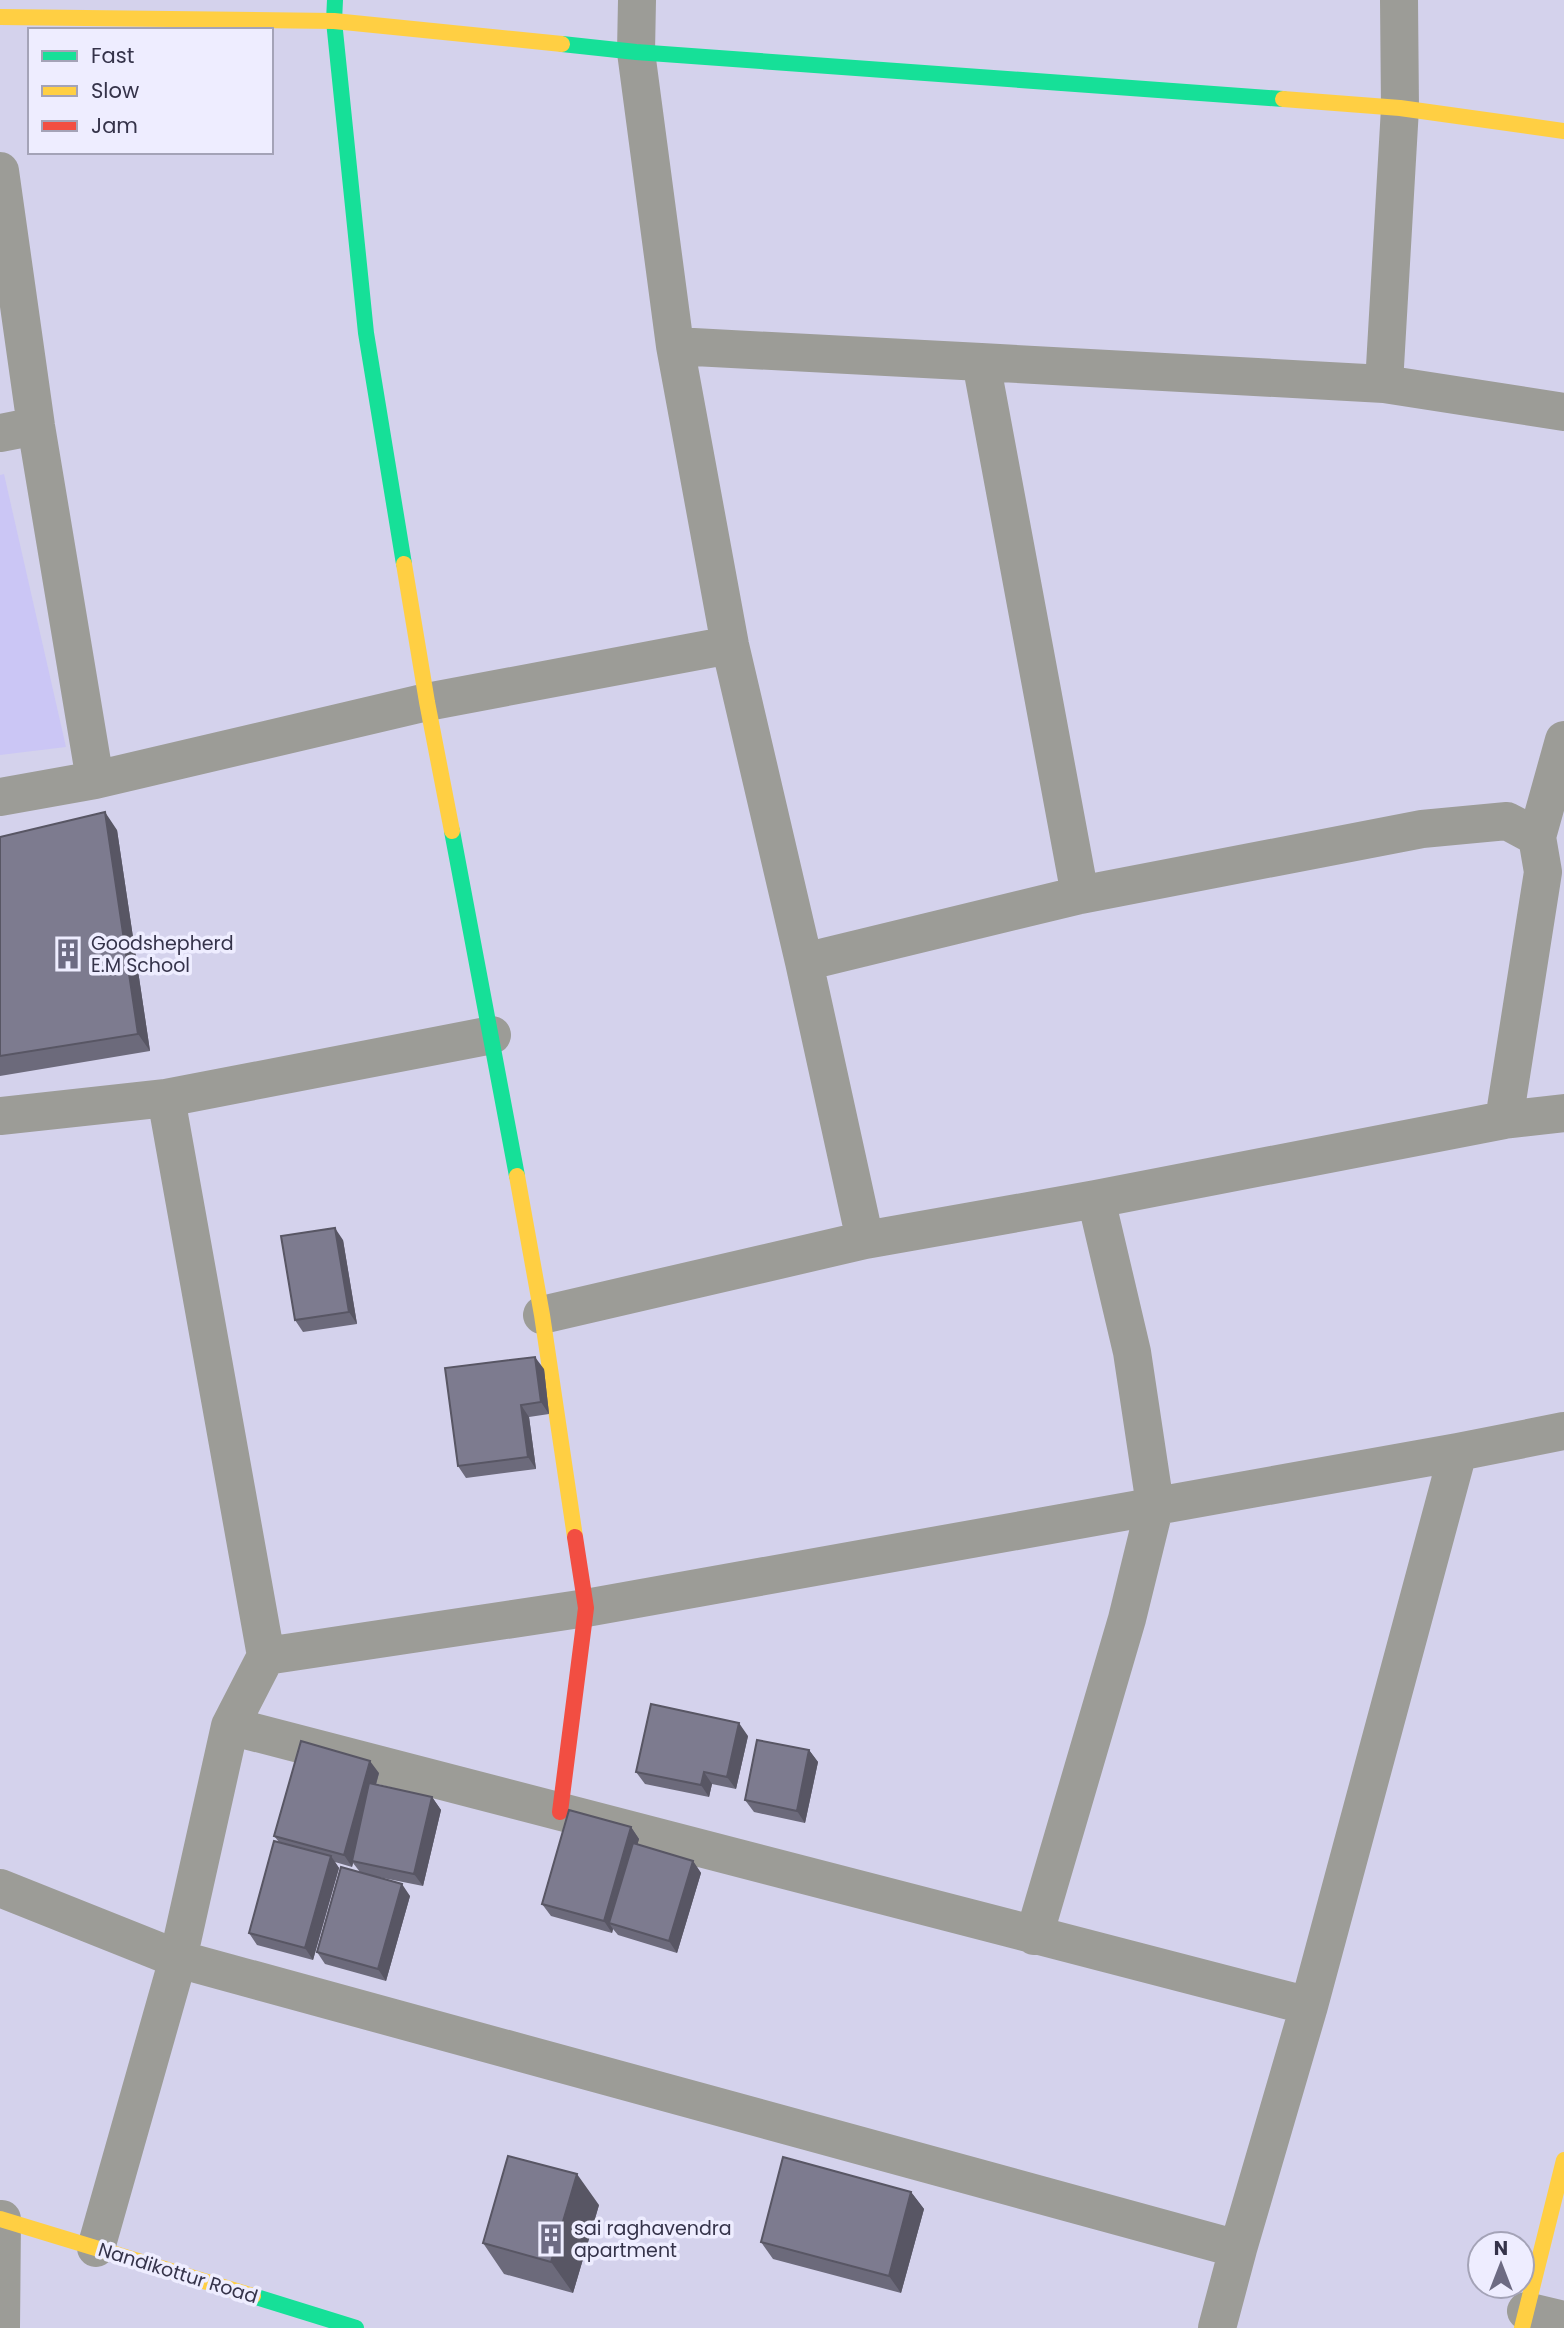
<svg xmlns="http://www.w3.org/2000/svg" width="1564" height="2328" font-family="Poppins,sans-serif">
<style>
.built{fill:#cbc6f5}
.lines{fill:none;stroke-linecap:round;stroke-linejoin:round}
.street{stroke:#9c9c97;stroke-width:38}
.fast{stroke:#16e098;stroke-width:16}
.slow{stroke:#ffcf43;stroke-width:16}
.jam{stroke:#f24e42;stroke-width:16}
.wall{fill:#6c6a7b}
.shaded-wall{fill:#585664}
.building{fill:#7d7b8f;stroke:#585664;stroke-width:2}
.labels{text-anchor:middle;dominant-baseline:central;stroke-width:7;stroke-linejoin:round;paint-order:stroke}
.poi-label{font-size:19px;fill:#35334a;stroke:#eeedff;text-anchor:start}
.street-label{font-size:19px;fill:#35334a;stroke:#eeedff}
</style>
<rect width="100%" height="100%" fill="#d4d2ec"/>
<path class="built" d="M4 474 66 747 0 755V475Z"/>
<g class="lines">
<path class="street" d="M637 0 636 52 675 346 730 645 804 962 865 1240
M0 171 36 426 95 780
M675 346 981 362
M1384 384 1400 108 1399 0
M0 433 36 426
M0 797 95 780 427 702 730 645
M1537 837 1564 740
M1080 895 981 362 1384 384 1564 412
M804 962 1080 895 1422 829 1507 821 1537 837 1543 872 1504 1120
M0 1116 166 1098 492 1035
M542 1315 865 1240 1096 1199 1504 1120 1564 1113
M266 1656 586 1608 1458 1452 1564 1431
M230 1726 1309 2006
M0 1888 178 1959 1238 2249
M1034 1936 1127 1619 1155 1505 1132 1352 1096 1199
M96 2248 178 1959 230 1726 266 1656 166 1098
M1526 2311 1564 2320
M1 2328 2 2219
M1217 2328 1238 2249 1309 2006 1458 1452"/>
<path class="fast" d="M335 0 334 21 366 333 404 564
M562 44 636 52 1283 99
M452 831 517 1176
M253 2296 356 2328"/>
<path class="slow" d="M0 17 334 21 562 44
M1283 99 1400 108 1564 131
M404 564 427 702 452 831
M517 1176 542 1315 575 1537
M0 2219 253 2296
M1522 2328 1564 2160"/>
<path class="jam" d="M560 1812 586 1608 575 1537"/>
</g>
<path class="wall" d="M117 830 150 1051 0 1076V837Z
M343 1240 357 1324 303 1332 295 1320Z
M544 1369 549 1414 529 1417 536 1469 466 1478 458 1466Z
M748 1736 736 1789 712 1784 709 1797 645 1784 636 1772Z
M809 1750 818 1762 805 1823 754 1812 745 1800Z
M379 1773 376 1785 432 1797 441 1810 423 1886 368 1875 410 1896 386 1981 325 1964 317 1952 360 1872 353 1863 352 1867 335 1862 339 1868 313 1960 257 1945 249 1933 279 1842 274 1836Z
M631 1827 639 1839 637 1845 693 1861 701 1873 677 1953 618 1935 613 1929 612 1933 551 1916 542 1904Z
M911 2192 924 2209 901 2293 773 2259 761 2242Z
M599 2205 573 2293 504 2274 483 2243Z"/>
<path class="shaded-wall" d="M105 812 117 830 150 1051 138 1034Z
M335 1228 343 1240 357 1324 349 1312Z
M535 1357 544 1369 549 1414 541 1402Z
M521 1405 529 1417 536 1469 528 1457Z
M739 1723 748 1736 736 1789 727 1777Z
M809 1750 818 1762 805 1823 797 1811Z
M370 1761 379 1773 354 1861H352L353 1863 352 1867 344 1855Z
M704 1772 712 1784 709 1797 701 1785Z
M432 1797 441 1810 423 1886 414 1874Z
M631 1827 639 1839 615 1924 609 1923 613 1929 612 1933 604 1921Z
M331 1856 339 1868 313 1960 305 1948Z
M693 1861 701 1873 677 1953 669 1941Z
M402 1884 410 1896 386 1981 378 1969Z
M577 2174 599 2205 573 2293 551 2262Z
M911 2192 924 2209 901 2293 889 2276Z"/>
<path class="building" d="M105 812 138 1034 0 1056V837Z
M335 1228 349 1312 295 1320 281 1236Z
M535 1357 541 1402 521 1405 528 1457 458 1466 445 1368Z
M651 1704 739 1723 727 1777 704 1772 701 1785 636 1772Z
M757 1740 809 1750 797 1811 745 1800Z
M301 1741 370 1761 344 1855 274 1836Z
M369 1783 432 1797 414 1874 352 1861Z
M569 1810 631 1827 604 1921 542 1904Z
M274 1841 331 1856 305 1948 249 1933Z
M633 1843 693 1861 669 1941 609 1923Z
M341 1867 402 1884 378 1969 317 1952Z
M508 2156 577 2174 551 2262 483 2243Z
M783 2157 911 2192 889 2276 761 2242Z"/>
<defs>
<g id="building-bare" transform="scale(2.415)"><path d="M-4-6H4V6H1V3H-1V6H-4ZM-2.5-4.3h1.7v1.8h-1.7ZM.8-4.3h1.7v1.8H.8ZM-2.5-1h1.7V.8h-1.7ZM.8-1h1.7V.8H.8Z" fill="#6d6b83" stroke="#eeedff" stroke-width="2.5" paint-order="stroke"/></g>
</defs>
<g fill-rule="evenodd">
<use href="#building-bare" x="68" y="954"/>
<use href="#building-bare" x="551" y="2239"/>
</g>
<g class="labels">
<g class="poi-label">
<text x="91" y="943">Goodshepherd<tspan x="91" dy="22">E.M School</tspan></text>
<text x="574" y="2228">sai raghavendra<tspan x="574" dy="22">apartment</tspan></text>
</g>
<g class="street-label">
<text transform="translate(178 2273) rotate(17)">Nandikottur Road</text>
</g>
</g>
<rect x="28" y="28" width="245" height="126" fill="#eeedff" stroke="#a4a3b7" stroke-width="2"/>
<rect x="42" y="51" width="35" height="10" fill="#16e098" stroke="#a4a3b7" stroke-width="2"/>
<text x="91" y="63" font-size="21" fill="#35334a">Fast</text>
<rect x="42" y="86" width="35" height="10" fill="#ffcf43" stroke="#a4a3b7" stroke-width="2"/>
<text x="91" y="98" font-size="21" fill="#35334a">Slow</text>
<rect x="42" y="121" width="35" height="10" fill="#f24e42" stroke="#a4a3b7" stroke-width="2"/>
<text x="91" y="133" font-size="21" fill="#35334a">Jam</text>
<g transform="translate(1501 2265)"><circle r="33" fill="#eeedff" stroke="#a4a3b7" stroke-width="2"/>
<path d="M0-5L12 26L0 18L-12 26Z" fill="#6d6b83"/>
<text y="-10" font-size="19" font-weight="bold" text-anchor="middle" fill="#35334a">N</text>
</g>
</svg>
